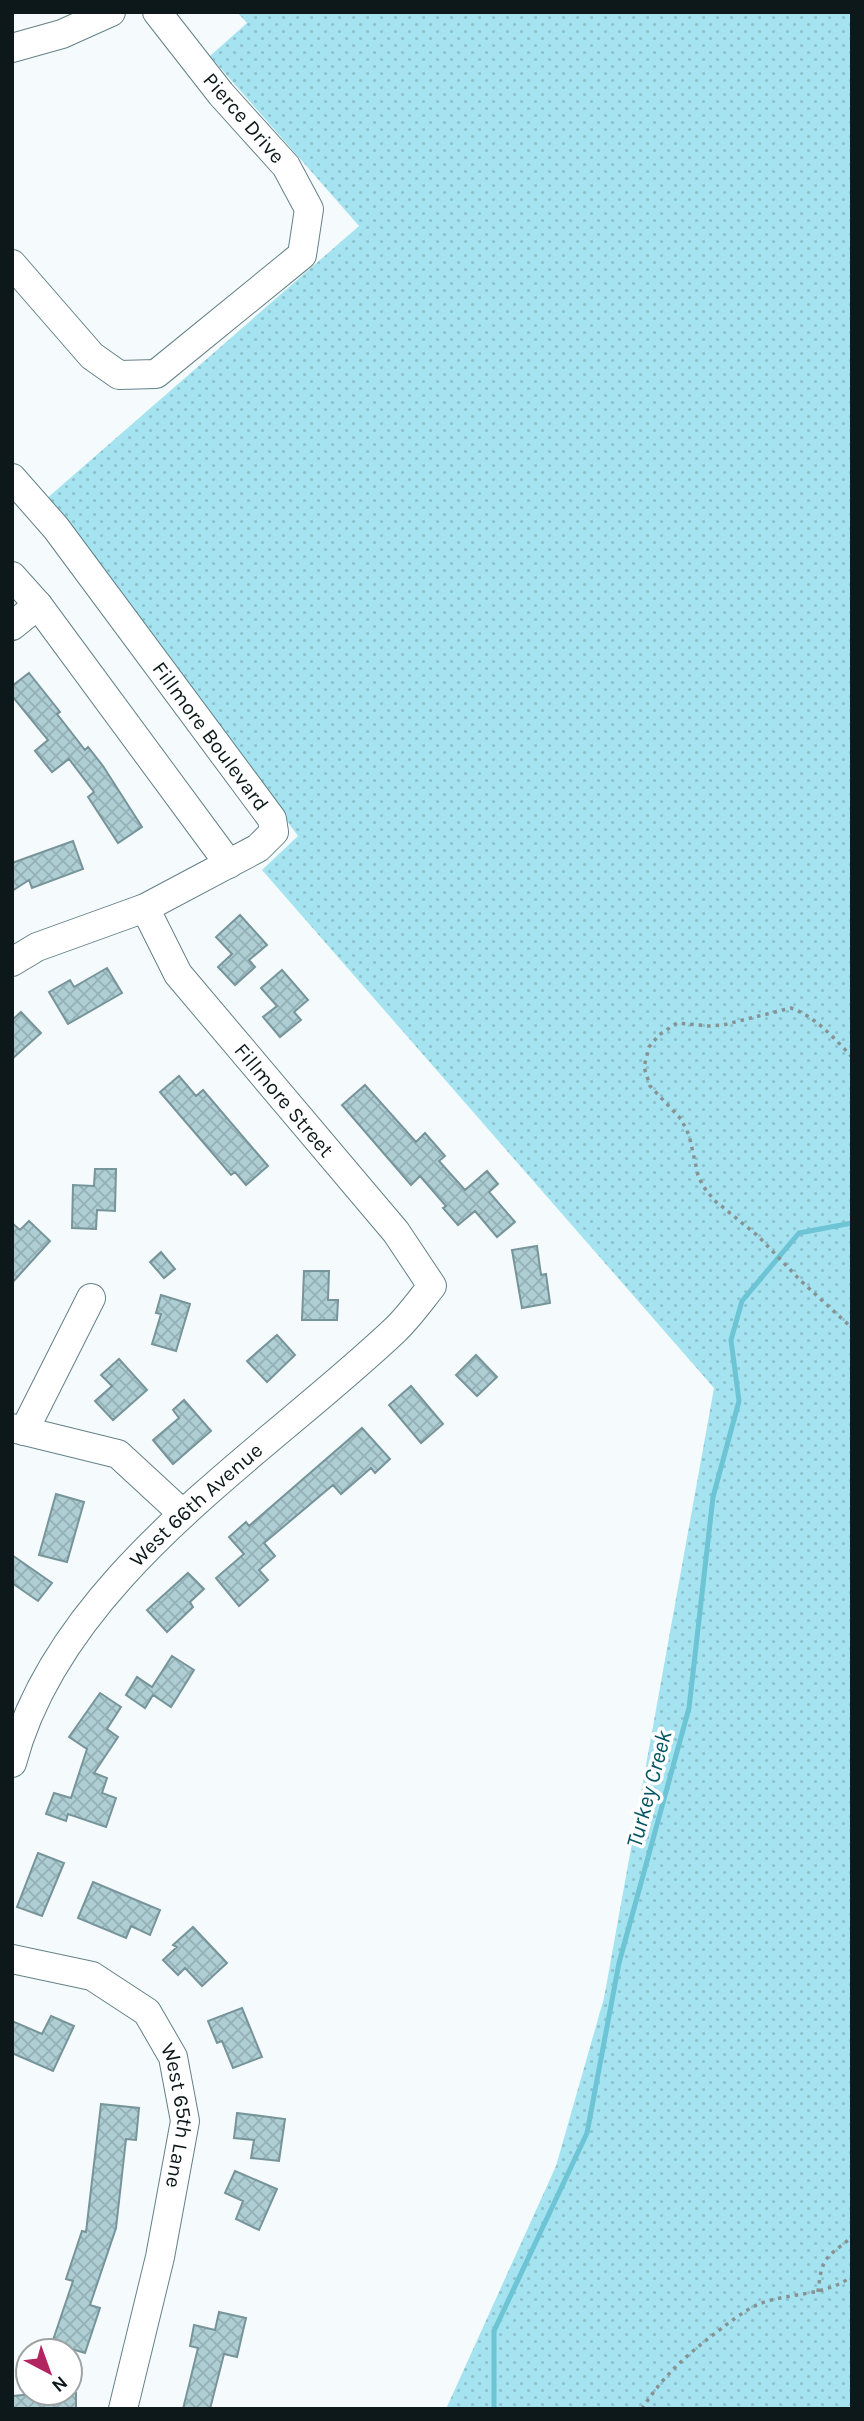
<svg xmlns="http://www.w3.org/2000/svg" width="864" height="2421" font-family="Karla,sans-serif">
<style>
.grass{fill:url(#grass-dots)}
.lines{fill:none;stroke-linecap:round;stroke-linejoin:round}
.stream{stroke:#6dc4d5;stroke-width:5}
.building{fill:url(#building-cross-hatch);stroke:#76949a;stroke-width:2}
.minor-casing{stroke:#648187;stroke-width:30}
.path{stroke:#899293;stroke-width:3.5;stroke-dasharray:3.5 5;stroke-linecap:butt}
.minor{stroke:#fff;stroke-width:28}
.labels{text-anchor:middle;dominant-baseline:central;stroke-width:7;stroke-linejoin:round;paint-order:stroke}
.street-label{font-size:21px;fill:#0c181a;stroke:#fff}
.water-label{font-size:23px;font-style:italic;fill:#035561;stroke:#fff}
</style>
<defs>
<pattern id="grass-dots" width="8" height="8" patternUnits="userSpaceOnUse" patternTransform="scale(1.75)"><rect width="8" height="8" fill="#a5e3f0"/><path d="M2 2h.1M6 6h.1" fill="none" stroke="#8dc2cd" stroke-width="1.8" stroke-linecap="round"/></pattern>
<pattern id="building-cross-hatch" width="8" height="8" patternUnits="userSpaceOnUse" patternTransform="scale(1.75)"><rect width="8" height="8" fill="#aeced4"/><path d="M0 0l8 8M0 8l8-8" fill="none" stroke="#94b0b5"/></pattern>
</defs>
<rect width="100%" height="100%" fill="#f5fbfc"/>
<path class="grass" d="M237 12H852V2409H446L556 2166 604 1998 714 1388 262 870 298 836 78 540 45 500 359 226 210 56 247 23Z"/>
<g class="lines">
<path class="stream" d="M494 2409V2331L587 2133 619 1963 689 1708 713 1497 739 1401 731 1340 742 1301 799 1233 852 1223"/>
</g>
<path class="building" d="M29 673 60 712 57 714 85 750 88 747 103 766 142 827 118 843 88 797 94 792 69 759 52 772 35 751 48 740 12 696V686Z
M73 841 83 869 32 888 29 880 12 891V863Z
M240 915 267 945 249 960 255 967 235 985 218 967 232 954 216 937Z
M107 968 122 993 68 1024 49 992 70 980 74 987Z
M282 970 308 1000 294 1012 301 1020 280 1037 263 1017 277 1006 261 988Z
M21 1012 41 1033 12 1059V1020Z
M179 1076 196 1096 203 1090 268 1166 246 1185 235 1172 231 1175 160 1092Z
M365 1085 416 1142 425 1133 445 1156 439 1161 465 1190 487 1171 498 1184 489 1192 515 1222 497 1237 475 1211 458 1225 443 1208 446 1206 420 1176 411 1185 342 1105Z
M95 1169H116L115 1211 97 1210 96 1229 72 1228 73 1185 94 1186Z
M29 1221 50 1241 12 1283V1223L20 1230Z
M537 1246 541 1275 546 1274 550 1303 522 1308 512 1250Z
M161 1252 175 1269 164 1278 150 1262Z
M304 1271H329L328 1300H338L337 1320H302Z
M161 1295 190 1304 176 1351 152 1344 161 1314 156 1313Z
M277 1335 295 1355 267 1382 247 1361Z
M476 1355 497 1377 477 1396 456 1375Z
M119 1359 147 1390 113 1420 95 1401 112 1386 101 1375Z
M411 1386 443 1424 421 1443 389 1405Z
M184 1400 211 1431 173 1464 153 1440 179 1418 173 1410Z
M362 1428 390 1459 375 1473 371 1468 341 1494 333 1485 264 1543 275 1556 259 1570 268 1580 239 1606 216 1578 244 1554 229 1537 246 1522 249 1526Z
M56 1494 84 1502 67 1562 39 1555Z
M12 1555 52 1583 38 1601 12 1583Z
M188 1573 204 1589 190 1602 193 1607 167 1632 147 1610Z
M172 1656 194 1670 171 1707 153 1695 145 1708 126 1695 137 1677 152 1687Z
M100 1693 121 1707 107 1729 118 1737 94 1773 107 1778 102 1793 116 1798 106 1827 68 1814 66 1821 46 1814 54 1793 71 1798 87 1749 69 1737Z
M38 1853 64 1863 42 1916 17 1907Z
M93 1882 160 1910 150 1935 131 1926 126 1938 78 1918Z
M193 1927 227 1963 202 1986 185 1968 178 1975 163 1960 177 1947 173 1945Z
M242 2008 262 2057 233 2068 222 2041 217 2043 208 2021Z
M51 2016 74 2026 53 2071 12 2053V2021L42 2034Z
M101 2104 139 2108 136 2140 126 2139 116 2228 90 2305 100 2308 85 2353 52 2343 73 2281 66 2279 82 2231 86 2232Z
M237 2113 285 2119 279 2161 251 2158 254 2140 234 2138Z
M235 2171 277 2189 259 2230 236 2219 243 2201 225 2193Z
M219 2312 246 2318 237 2357 224 2354 210 2409H183L198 2348 190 2346 194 2325 215 2330Z
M48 2393H76V2409H12V2396Z"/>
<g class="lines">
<g class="minor-casing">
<g id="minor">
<path d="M12 48 62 34 111 12"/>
<path d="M12 264 92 356 119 375 156 374 302 255 309 209 286 166 221 94 157 12"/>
<path id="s1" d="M12 478 56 528 272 819 274 832 258 848 145 908 37 947 12 962"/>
<path d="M12 576 38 605 229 864"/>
<path d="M12 626 38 605"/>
<path d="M12 1428 118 1454 183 1514"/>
<path d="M24 1431 91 1298"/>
<path id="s2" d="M12 1763C60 1579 263 1455 394 1331 408 1318 420 1301 432 1286L396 1232 178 974 145 908"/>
<path id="s3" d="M12 1959 92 1976 147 2012 173 2057 185 2121 160 2257 123 2409"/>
</g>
</g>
<path class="path" d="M852 1057C834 1038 816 1017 791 1008L723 1025 709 1026 677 1023 659 1035 649 1047 644 1067 650 1086 681 1119 689 1135 698 1175 703 1186 714 1200 758 1236 801 1281 852 1328
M818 2292C822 2256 825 2259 852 2237
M642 2409C664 2374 689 2353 722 2328 733 2320 745 2310 759 2304 789 2292 825 2297 852 2276"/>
<use href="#minor" class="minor"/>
</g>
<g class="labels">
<g class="street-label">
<text transform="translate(244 118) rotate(49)">Pierce Drive</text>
<text stroke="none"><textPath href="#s1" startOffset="326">Fillmore Boulevard</textPath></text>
<text transform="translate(284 1100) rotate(50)">Fillmore Street</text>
<text stroke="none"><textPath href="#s2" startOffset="322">West 66th Avenue</textPath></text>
<text stroke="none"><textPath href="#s3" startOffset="259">West 65th Lane</textPath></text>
</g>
<g class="water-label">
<text transform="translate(649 1789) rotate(-75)">Turkey Creek</text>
</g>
</g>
<rect width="864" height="2421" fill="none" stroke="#0c181a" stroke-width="28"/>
<g transform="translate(49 2372) rotate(139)"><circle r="33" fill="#ffffff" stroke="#9ea3a3" stroke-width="2"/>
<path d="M0-5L12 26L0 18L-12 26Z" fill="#b22560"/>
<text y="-10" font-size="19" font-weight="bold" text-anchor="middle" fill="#0c181a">N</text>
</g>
</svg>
